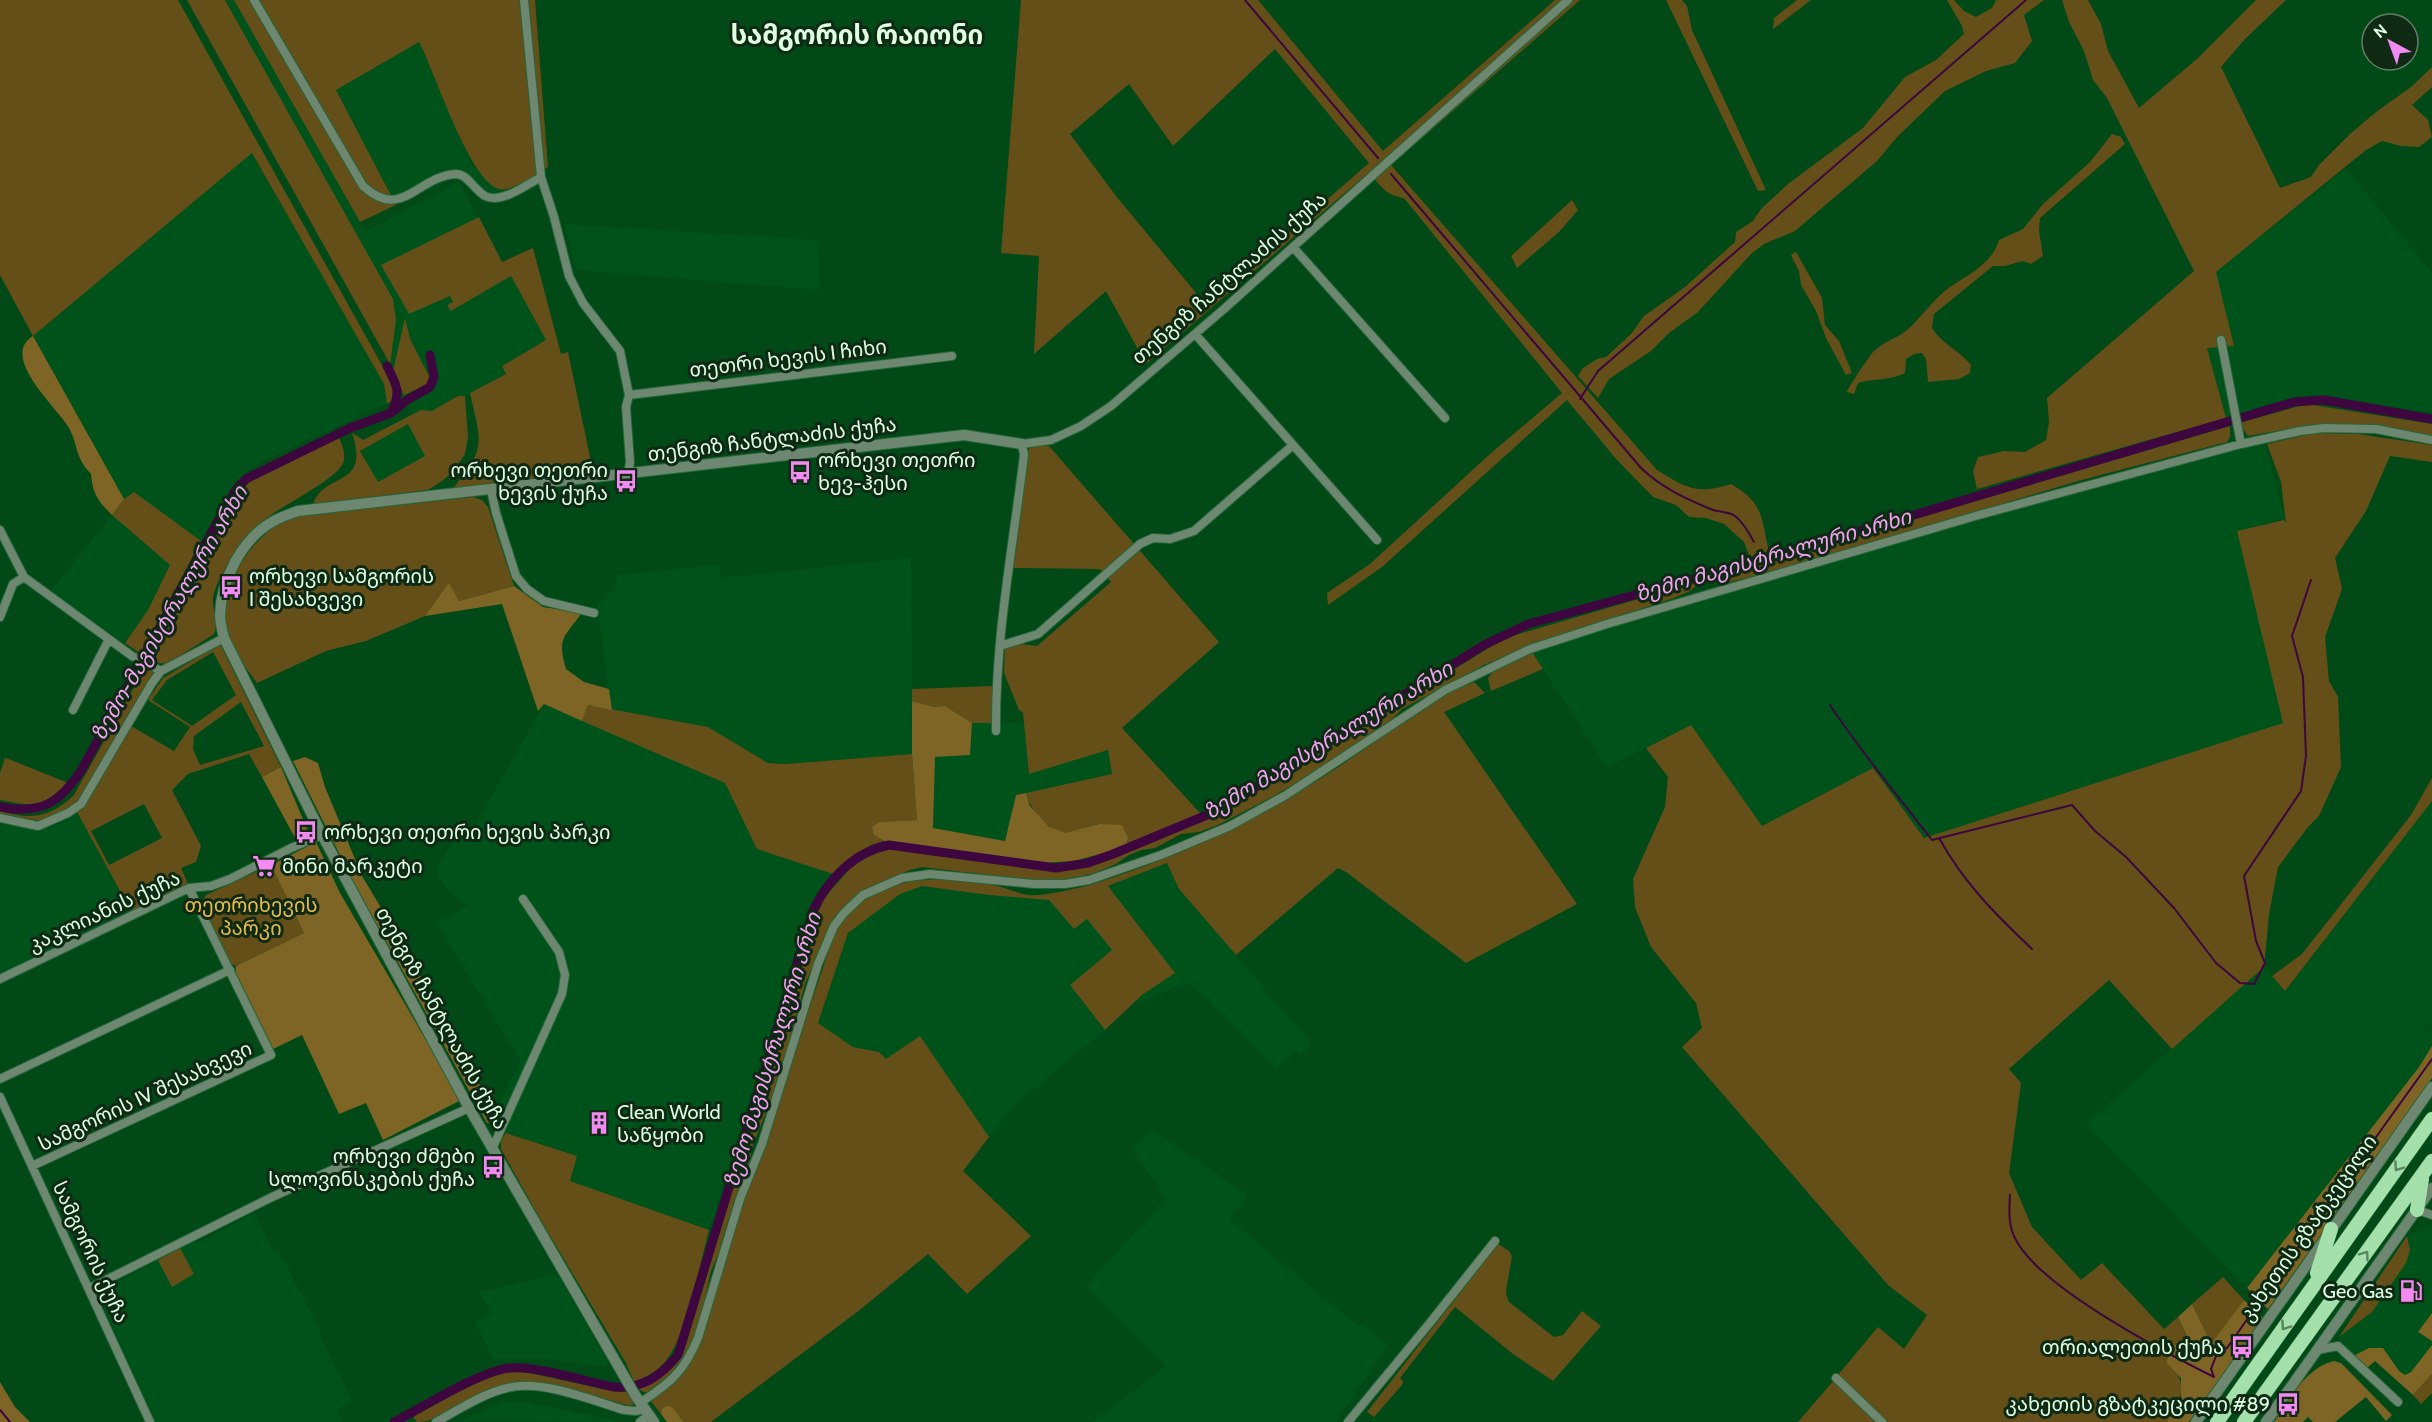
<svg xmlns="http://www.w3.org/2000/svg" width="2432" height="1422" font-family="Cabin,'Noto Sans Georgian',sans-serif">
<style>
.built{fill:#00521b}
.green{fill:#644f19;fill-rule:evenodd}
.forest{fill:#7e6526}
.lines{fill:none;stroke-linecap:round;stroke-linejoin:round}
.stream{stroke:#3d063e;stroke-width:2}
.canal{stroke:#3d063e;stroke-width:9}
.minor-casing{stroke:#256638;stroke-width:10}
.tertiary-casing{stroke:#256638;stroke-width:12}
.trunk-casing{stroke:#256638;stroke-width:15}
.minor{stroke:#6d8770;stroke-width:8}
.tertiary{stroke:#6d8770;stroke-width:10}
.trunk{stroke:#a4e0ab;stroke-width:14}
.oneway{stroke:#5a8460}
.labels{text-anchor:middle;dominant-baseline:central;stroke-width:6;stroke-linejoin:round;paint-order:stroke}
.street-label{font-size:20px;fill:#defee0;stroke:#0f2914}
.poi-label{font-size:20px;fill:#defee0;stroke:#0f2914;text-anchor:start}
.park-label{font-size:20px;fill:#e7bb48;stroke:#0f2914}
.water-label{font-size:21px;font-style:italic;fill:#f4a3f2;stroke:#0f2914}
.district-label{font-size:26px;font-weight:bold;fill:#defee0;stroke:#0f2914}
</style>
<rect width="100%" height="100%" fill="#024918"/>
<path class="built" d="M224 0H235L365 232 459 182 546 340 502 366 506 373 465 396H458L409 425 426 456 377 482 352 433 363 440 412 414 402 398 401 384 390 364 394 310Z
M419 42 472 164 497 189 508 190 499 193 485 191 456 177 396 205 336 90Z
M252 153 384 384 387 404 262 461 244 474 231 489 201 541 134 492 124 499 33 336Z
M2345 169 2432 272V413L2329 396 2311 395 2296 397 2226 418 2207 347 2234 345 2215 272Z
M564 224 817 240 820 290 577 270Z
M2264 439 2284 518 2237 532 2284 723 1924 838 1873 768 1762 826 1691 725 1607 767 1530 649 1789 571Z
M112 515 170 565 148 610 125 643 50 592Z
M911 558 912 754 786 764 768 762 708 727 612 710 597 606 617 587V575L718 565 721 578Z
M544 704 725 783 757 849 833 874 822 885 809 907 709 1230 569 1181 577 1156 506 1133 496 1121 494 1111 521 1062 436 922 469 906 450 893 439 878 438 865 458 834 467 840Z
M972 723H1024L1029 774 1108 750 1112 774 1016 795 1005 841 933 828 935 757 970 755Z
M2432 801V1020L2426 1029H2432V1046L2419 1067 2247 1288 2086 1124 2264 967 2286 991Z
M77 812 131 911 0 976V823L32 829 45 828 59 824Z
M1167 863 1179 889 1312 1044 1300 1055 1295 1051 1277 1069 1187 982 1134 1005 1142 995 1175 973 1108 886Z
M922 886 989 895 1049 900 1074 928 1087 919 1113 950 1070 985 1105 1030 1015 1105 989 1137 966 1106 886 1059 879 1052 853 1047 818 1023 848 933 890 899 911 889Z
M1151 1131 1156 1132 1248 1195 1229 1219 1358 1326 1362 1323 1389 1345 1335 1422H1092L1166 1366 1086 1286 1166 1198 1131 1149Z
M254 1212 274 1251 278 1250 321 1332 319 1334 353 1401 337 1409 343 1421 341 1422H155L97 1291 131 1275 196 1239 198 1242 203 1241Z
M2432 1226V1313L2418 1332 2432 1341V1345L2411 1372 2405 1375 2369 1348 2341 1363 2339 1337 2372 1312 2410 1250 2407 1236Z
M552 1275 560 1279 606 1359 607 1367 548 1359H493L475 1322 491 1314 480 1292Z
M519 1401 624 1422 460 1421 503 1402Z"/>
<path class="green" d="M0 0H178L388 376 395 390 393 400 387 404 384 384 252 153 33 336 0 275Z
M187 0H225L393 299 396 320 390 364Z
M234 0H535L548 167C537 173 511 193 499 189 469 181 435 72 419 42L336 90 396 205 360 222Z
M1021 0H1258L1383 151 1555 0H1580L1391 165 1657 470C1686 488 1697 495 1731 484 1764 503 1761 517 1769 552L1750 557 1744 542 1724 524 1706 518 1689 517 1676 505 1653 497 1617 460 1567 400 1382 567 1328 605 1327 593 1370 564 1490 454 1562 393 1404 198C1380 194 1384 184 1367 174L1146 364 1106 291 1034 354 1039 256 1001 253ZM1275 49 1369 163 1206 305 1116 196 1070 134 1129 84 1173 146Z
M1666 0H1682L1687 6 1692 30 1766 190 1758 191Z
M1797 0H1811L1773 29 1774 18Z
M1947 0H1954L1964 11 1976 17 1992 8 1996 0H2044L2024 15 2032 41 2015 63 1986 71 1945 91 1898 136 1877 161 1795 231 1764 244 1752 253 1698 312 1669 333 1651 351 1609 379 1598 398 1578 376 1583 368 1597 359 1606 357 1631 334 1644 316 1685 287 1735 242 1736 232 1753 221 1761 209 1788 184 1863 128 1905 77 1936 60 1964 34 1962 26Z
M2062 0H2088L2101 24 2108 51 2139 108 2198 58 2256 0H2286L2245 39 2221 67 2280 188 2311 177 2319 165 2350 134 2376 112 2411 87 2432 67V87L2412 105 2428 120 2432 137 2419 147 2401 146 2382 141 2366 150 2216 272 2234 346 2207 348 2226 418 1977 489 1973 471 1978 457 2004 451 2025 452 2046 440 2049 422 2047 398 2194 271 2107 98 2093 80 2084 51 2069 22Z
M2112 134 2121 137 2125 144 2040 218 2039 231 2043 256 2031 264 2023 261 2005 266H1993L1934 314 1932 328C1942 344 1959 350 1971 365L1970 373 1959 379 1928 382 1926 359 1922 353 1914 354 1906 359 1905 373C1890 381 1874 378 1858 383L1854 394 1847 392C1847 389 1872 352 1875 350 1884 342 1897 338 1907 330 1922 317 1933 299 1950 287 1969 274 1992 264 1999 240L2023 229 2043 204 2090 162Z
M1572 200 1578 210 1560 231 1517 268 1511 256Z
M479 217 502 262 533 248 561 354 568 352 594 476 453 488C487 448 481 442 470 393L506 374 502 366 546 340 511 276 451 311 447 305 453 302 450 296 409 314 381 265Z
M1796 252 1822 298 1825 325 1839 341 1852 373 1846 375 1826 338 1816 311 1801 285 1799 271 1791 255Z
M405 318 410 339 430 378 426 385 404 395 393 371Z
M458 396H465L468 437 465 454 453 472 442 481 428 490 313 504C324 471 371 489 352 433L363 440 421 410 432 411ZM408 424 425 456 378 482 360 451Z
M2307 404 2432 424V437L2343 424 2306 426 2248 436 2239 423Z
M2230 426V437L2227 442 2078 481 1806 563 1726 583 1701 582 1690 591 1674 598 1530 645 1484 665 1402 709 1386 725 1341 756 1272 797 1218 825 1199 832 1181 834 1155 848 1142 850 1129 855 1116 864 1092 874 1065 879 1031 880 922 867 910 870 861 891 835 916 805 984 778 1083 753 1145 746 1177 735 1199 721 1244 722 1246 711 1271 700 1321 687 1352 670 1375 646 1393 638 1389C659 1380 673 1372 684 1351L812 927 824 898 848 871 842 865 833 874 757 849 725 783 582 721 588 705 708 727 768 763 786 764 912 754 917 820 880 822 872 827 873 834 884 841 871 845 847 861 852 867 865 856 886 848 1059 871 1103 860 1220 813 1505 638Z
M2314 433 2358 434 2432 445V462L2390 456 2366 511 2335 558 2342 589 2325 637 2329 681 2338 697 2341 767 2319 816 2308 827 2278 867 2269 914 2264 967 2172 1049 2109 980 2009 1069 2021 1083 2009 1173 2032 1227 2081 1280 2102 1263 2164 1329 2178 1317 2190 1344 2175 1370C2188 1388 2178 1406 2167 1422H1886L1838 1375 1878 1327 1904 1349 1927 1315 1888 1285 1682 1047 1702 1028 1696 1003 1651 947 1635 907 1633 879 1665 807 1668 777 1646 748 1691 725 1762 826 1873 768 1924 838 2283 723 2237 531 2284 520 2286 523 2281 482 2267 444Z
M339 438C343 447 347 456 342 465 333 480 290 502 274 513 258 523 243 541 233 556 226 566 217 582 214 593 210 606 219 623 214 634L167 664 159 663 149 658 240 492 254 477Z
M1032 446H1049L1219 642 1122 728 1201 814 1126 847 1128 838 1099 824C1089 826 1077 832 1067 833 1046 833 1031 810 1026 793L1112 774 1108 750 1029 774 1023 713 1019 710 1004 673 1005 642 1037 646 1111 582 1100 569 1013 568 1028 450Z
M134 492 201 541 141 654 125 643 148 610 170 565 112 515 124 499Z
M473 497 482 500 488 507 514 586 459 601 449 584 425 616 366 641 326 651 257 683C248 670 231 650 227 635 215 597 244 547 276 526 282 521 290 519 297 516Z
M220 644 281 767 262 777 249 754 188 774 172 790 201 846 196 862 181 868 188 884 131 911 77 812 131 726 174 751 190 727 148 700 163 678ZM213 652 236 695 192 726 152 700 167 680ZM241 702 264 746 200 765 193 749 194 736ZM144 804 162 838 109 865 91 831Z
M1532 652 1543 669 1491 691 1488 678 1493 672Z
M145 668 154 672 155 677 78 802 44 821 0 815V811C31 820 50 818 74 795Z
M1474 682 1485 693 1444 712 1577 904 1466 963 1346 872 1338 868 1236 955 1179 889 1167 863 1108 886 1175 973 1142 995 1105 1030 1070 985 1112 950 1087 919 1074 929 1049 900 989 895 922 886 900 894 848 933 818 1023 853 1047 879 1052 886 1059 920 1036 989 1137 963 1171 1031 1236 967 1294 928 1254 861 1309 711 1422H684L680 1416 662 1409 661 1414 650 1400C675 1384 687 1372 699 1345L734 1232 835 932C839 926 842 918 847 913 883 875 946 875 993 885 1004 887 1016 893 1028 895 1039 897 1074 889 1086 886 1176 859 1261 818 1340 766 1382 738 1427 698 1474 682Z
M993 686 992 723H972L945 706 934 707 912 701V689Z
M5 758H6L68 783C44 809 31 806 0 800V773Z
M2432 778V801L2285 991 2272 976 2302 954 2411 815Z
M271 865 304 933 236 966 231 964 205 910 203 900 206 895Z
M506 1133 577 1156 570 1181 709 1230C700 1263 686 1338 665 1362 656 1372 646 1377 634 1382L626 1363 540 1219 501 1149V1140Z
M2407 1236 2410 1250 2406 1263 2372 1312 2339 1337Z
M1498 1244 1509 1251 1512 1256 1506 1291 1507 1297 1509 1302 1554 1337 1563 1335 1582 1311 1601 1326 1553 1381 1513 1354 1455 1307 1400 1378 1403 1381 1402 1385 1374 1417 1367 1412Z
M180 1248 194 1274 172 1287 158 1260Z
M2223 1277 2244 1300 2211 1345 2192 1304Z
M516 1370 612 1391 628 1392 635 1402 633 1405H627C578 1392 528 1370 479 1394 459 1403 439 1422 417 1422L413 1417C440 1403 488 1371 516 1370Z
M2432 1374V1393L2421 1404 2413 1395Z
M1835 1379 1879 1422H1798Z"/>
<path class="forest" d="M33 336 124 499 112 515C98 501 93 495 91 474 73 455 79 443 67 425 53 404 0 356 33 336Z
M449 583 459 601 514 586 543 607 582 613C564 637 557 638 566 669L584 682 609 689 612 710 588 705 582 721 544 704 538 711 502 604 425 616Z
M912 701 934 707 945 706 972 723 970 755 935 757 933 828 1005 841 1016 795 1026 793 1030 806 1049 827 1066 833 1099 824 1122 825 1128 838 1126 847 1074 861 1042 863 884 841 873 834 872 827 879 822 917 820 912 754Z
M305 757 318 763 325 787 362 876 401 941 494 1111 496 1121 487 1123 353 881 293 761Z
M281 767 310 836 302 841 294 836 262 777Z
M316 842 340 893 461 1100 383 1140 366 1103 339 1114 302 1035 273 1049 235 974 236 966 304 933 271 865Z
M2432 1046V1078L2268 1309 2247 1288 2419 1067Z
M2244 1300 2263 1318 2189 1422H2167L2181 1398V1378L2166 1362 2174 1345 2190 1343 2178 1317 2192 1304 2211 1344Z
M2432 1313V1341L2418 1332Z
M2432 1345V1374L2413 1395 2375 1361 2367 1368 2355 1355 2369 1348H2383L2399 1371 2405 1375 2411 1372Z
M2334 1361 2341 1363 2392 1415 2386 1421 2366 1397 2335 1422H2313L2308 1417 2303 1422H2274C2289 1400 2305 1368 2334 1361Z
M0 1382 15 1407 30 1422H0Z
M667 1406 672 1407 684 1422H667L661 1414 662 1409Z"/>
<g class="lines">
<path class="stream" d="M1245 0 1378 158
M1391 174 1641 468C1662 488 1686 499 1713 510 1720 512 1729 512 1735 516 1744 523 1749 533 1754 542
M1580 399 1598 371 2026 0
M1830 705C1861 752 1897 795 1932 840L2072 805 2095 831 2126 857 2174 908 2216 963 2240 983 2254 984 2265 963 2256 941 2244 876 2301 791 2306 756 2303 677 2292 636 2311 580
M1939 838C1964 883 1995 914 2032 949
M2361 1158 2432 1059
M2010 1195C2009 1211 2008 1226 2016 1240 2041 1288 2164 1352 2214 1377
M2270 1286 2355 1168
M2261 1300 2262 1298
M2214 1377 2211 1369 2216 1356 2227 1348 2253 1311
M0 1410 10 1422"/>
<path class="canal" d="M387 366C397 386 401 391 392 411
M0 807C41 815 60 803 82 769L224 510 237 488 246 479 350 428 391 413 407 400 430 387 434 377 430 355
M394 1422C423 1407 480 1371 510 1368 533 1365 588 1382 614 1387 642 1389 660 1377 678 1355L813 911C828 879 854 852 889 845L1056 868 1088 863 1113 854 1219 810 1484 645 1528 624 1759 561 2294 402 2324 400 2432 419"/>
<g class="minor-casing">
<path id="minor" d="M254 0 363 186C402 222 417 176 456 174 463 174 467 179 471 183 475 187 480 193 485 196 502 204 526 185 541 177
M524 0 541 177 554 217 569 276 583 303 620 351 629 395 626 407 630 462 628 474
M1293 247 1445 418
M1195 334 1377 540
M2221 340 2241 444
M629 395 952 356
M491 490 496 513 516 576 527 589 544 601 594 613
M0 530 24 577 132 656 161 671
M0 617 13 584 24 577
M1000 646 1038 634 1140 544 1153 538 1170 539 1194 531 1293 445
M73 710 109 639
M996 731C995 639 1013 546 1024 455L1022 444 1051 440 1081 426 1111 406 1224 309 1568 0
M0 818 38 826 68 813 81 804 152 683 161 671 224 638
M0 979 189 888 211 886 230 879 291 848 322 835
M0 1079 230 970
M0 1097 150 1422
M493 1147 562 994 565 975 559 952 523 899
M32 1166 271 1055 189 888
M2417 1210 2432 1215
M90 1288 270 1198 469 1108
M2317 1350 2338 1346 2398 1402
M1836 1378 1882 1422
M640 1403C670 1383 684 1372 698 1338L740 1199 762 1144 818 964 834 926 844 913 863 895 902 878 930 874 1034 884H1065L1089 880 1161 855 1230 826 1286 795 1445 690 1530 649 1607 624 1979 515 2241 444 2300 431 2324 428 2376 429 2432 440
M436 1422C458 1410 482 1394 507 1388 541 1379 591 1400 624 1410L635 1411 644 1409
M640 1422 649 1415
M1348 1422 1429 1324 1495 1241"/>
</g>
<g class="tertiary-casing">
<path id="tertiary" d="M654 1422 635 1395 469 1108 322 835 224 638C222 630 220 622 220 615 221 580 242 539 272 522 280 517 290 514 298 511L964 435 1022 444
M2196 1422 2432 1087
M2266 1422 2432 1188"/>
</g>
<g class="trunk-casing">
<path id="trunk" d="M2417 1210 2422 1179
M2317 1273 2331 1229
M2217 1422 2432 1119
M2244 1422 2432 1161"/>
</g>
<use href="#minor" class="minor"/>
<use href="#tertiary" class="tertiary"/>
<use href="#trunk" class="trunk"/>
</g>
<defs><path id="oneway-chevron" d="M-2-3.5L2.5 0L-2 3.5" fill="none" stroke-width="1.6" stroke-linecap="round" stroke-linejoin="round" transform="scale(1.5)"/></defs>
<g class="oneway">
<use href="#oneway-chevron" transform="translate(2398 1167) rotate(125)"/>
<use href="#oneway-chevron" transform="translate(2365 1255) rotate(-54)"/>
<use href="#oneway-chevron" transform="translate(2285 1326) rotate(125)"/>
</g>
<defs>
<g id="bus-bare" transform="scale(1.8)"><path d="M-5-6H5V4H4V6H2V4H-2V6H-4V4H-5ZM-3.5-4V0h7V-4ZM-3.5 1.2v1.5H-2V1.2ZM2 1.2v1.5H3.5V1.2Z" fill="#f38af2" stroke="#0f2914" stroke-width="2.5" paint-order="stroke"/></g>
<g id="supermarket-bare" transform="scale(1.8)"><path d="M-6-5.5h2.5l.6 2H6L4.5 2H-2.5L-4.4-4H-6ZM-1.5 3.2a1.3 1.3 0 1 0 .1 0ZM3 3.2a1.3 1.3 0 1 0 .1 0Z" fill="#f38af2" stroke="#0f2914" stroke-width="2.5" paint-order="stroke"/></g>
<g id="building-bare" transform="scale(1.8)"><path d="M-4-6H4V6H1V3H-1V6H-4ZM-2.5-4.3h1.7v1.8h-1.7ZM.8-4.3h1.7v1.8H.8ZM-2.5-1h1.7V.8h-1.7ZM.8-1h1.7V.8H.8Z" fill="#f38af2" stroke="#0f2914" stroke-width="2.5" paint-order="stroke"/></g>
<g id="fuel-bare" transform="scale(1.8)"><path d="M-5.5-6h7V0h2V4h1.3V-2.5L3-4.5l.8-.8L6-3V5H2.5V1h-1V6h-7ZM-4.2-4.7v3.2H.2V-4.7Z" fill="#f38af2" stroke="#0f2914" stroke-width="2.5" paint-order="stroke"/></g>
</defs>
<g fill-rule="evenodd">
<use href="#bus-bare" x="800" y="472"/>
<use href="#bus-bare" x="626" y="481"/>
<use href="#bus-bare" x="231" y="587"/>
<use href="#bus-bare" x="306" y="832"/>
<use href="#supermarket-bare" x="264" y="866"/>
<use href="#building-bare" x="599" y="1123"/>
<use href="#bus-bare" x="493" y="1167"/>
<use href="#fuel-bare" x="2411" y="1291"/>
<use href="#bus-bare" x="2242" y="1347"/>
<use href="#bus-bare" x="2288" y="1404"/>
</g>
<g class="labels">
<g class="street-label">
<text transform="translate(1229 278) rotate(-41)">თენგიზ ჩანტლაძის ქუჩა</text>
<text transform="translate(788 358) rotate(-7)">თეთრი ხევის I ჩიხი</text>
<text transform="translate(772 439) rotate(-7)">თენგიზ ჩანტლაძის ქუჩა</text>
<text transform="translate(104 911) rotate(-25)">კაკლიანის ქუჩა</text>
<text transform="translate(442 1018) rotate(61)">თენგიზ ჩანტლაძის ქუჩა</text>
<text transform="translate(145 1096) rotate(-25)">სამგორის IV შესახვევი</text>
<text transform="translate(2308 1228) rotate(-55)">კახეთის გზატკეცილი</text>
<text transform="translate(91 1252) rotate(65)">სამგორის ქუჩა</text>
</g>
<g class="poi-label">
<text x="818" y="460">ორხევი თეთრი<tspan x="818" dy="23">ხევ-ჰესი</tspan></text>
<text x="608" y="470" text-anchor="end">ორხევი თეთრი<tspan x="608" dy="23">ხევის ქუჩა</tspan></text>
<text x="249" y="576">ორხევი სამგორის<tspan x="249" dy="23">I შესახვევი</tspan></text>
<text x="324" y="832">ორხევი თეთრი ხევის პარკი</text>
<text x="282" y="866">მინი მარკეტი</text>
<text x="617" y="1112">Clean World<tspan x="617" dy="23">საწყობი</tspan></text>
<text x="475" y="1156" text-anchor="end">ორხევი ძმები<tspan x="475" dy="23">სლოვინსკების ქუჩა</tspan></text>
<text x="2393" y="1291" text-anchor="end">Geo Gas</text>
<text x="2224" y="1347" text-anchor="end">თრიალეთის ქუჩა</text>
<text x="2270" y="1404" text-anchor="end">კახეთის გზატკეცილი #89</text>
</g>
<g class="park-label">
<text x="251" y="905">თეთრიხევის<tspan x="251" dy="23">პარკი</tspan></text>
</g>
<g class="water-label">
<text transform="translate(1773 555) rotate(-16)">ზემო მაგისტრალური არხი</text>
<text transform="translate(169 613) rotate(-60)">ზემო-მაგისტრალური არხი</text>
<text transform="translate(1328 740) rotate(-31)">ზემო მაგისტრალური არხი</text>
<text transform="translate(772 1050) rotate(-73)">ზემო მაგისტრალური არხი</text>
</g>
<g class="district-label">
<text x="857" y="35">სამგორის რაიონი</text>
</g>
</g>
<g transform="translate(2390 42) rotate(319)"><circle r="28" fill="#0f2914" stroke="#627e66" stroke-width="1.5"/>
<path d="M0-4.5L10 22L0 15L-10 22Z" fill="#f38af2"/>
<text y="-9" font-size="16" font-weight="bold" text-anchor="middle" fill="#defee0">N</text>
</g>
</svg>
